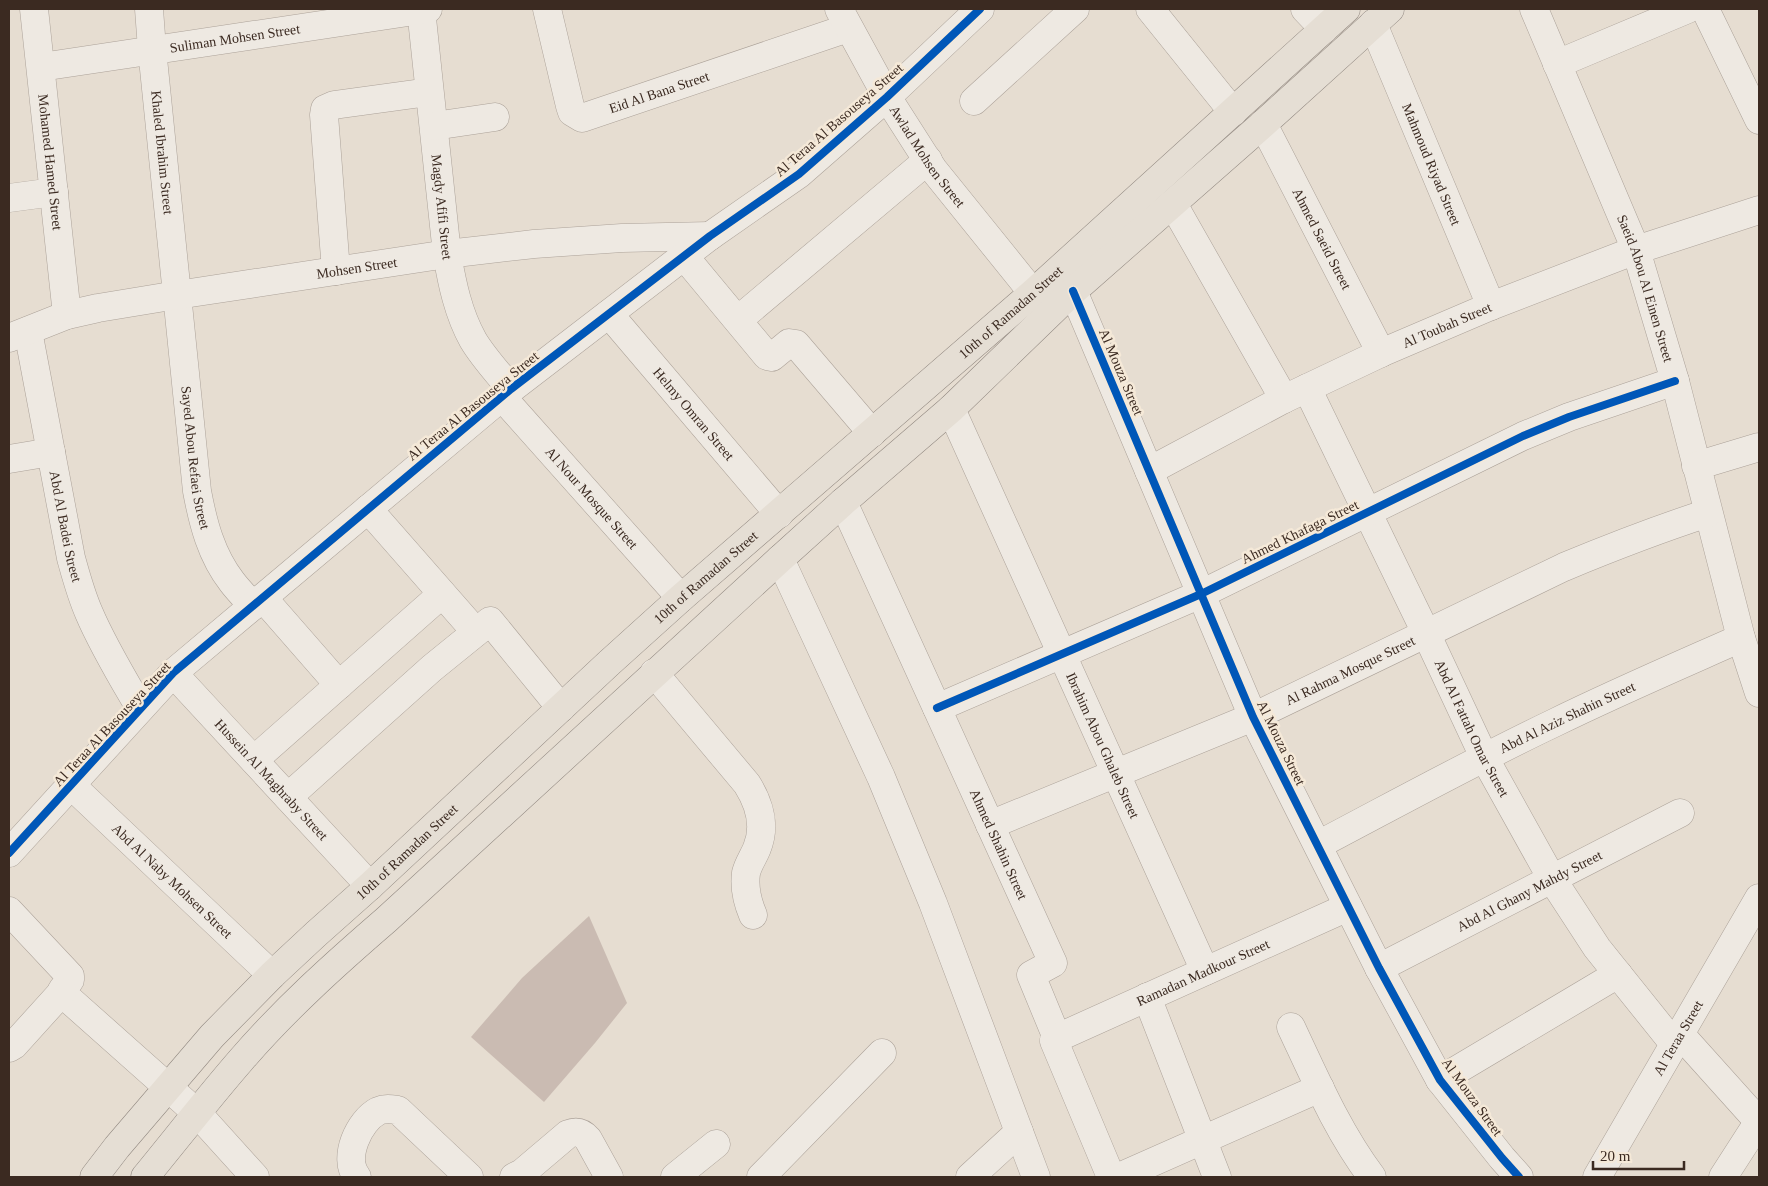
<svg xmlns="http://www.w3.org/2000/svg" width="1768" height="1186" font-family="Georgia,serif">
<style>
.building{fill:#cabbb2}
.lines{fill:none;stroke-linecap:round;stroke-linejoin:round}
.minor-casing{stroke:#aca299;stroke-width:29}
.major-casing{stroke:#918880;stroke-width:29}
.minor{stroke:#eee9e2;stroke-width:28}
.major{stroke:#e5ded4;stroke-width:28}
.cycleway-casing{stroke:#f5e9d8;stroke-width:11}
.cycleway{stroke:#0057b8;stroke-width:8}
.labels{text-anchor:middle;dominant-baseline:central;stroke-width:5;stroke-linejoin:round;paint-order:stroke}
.street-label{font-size:14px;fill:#3b2a21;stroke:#f5e9d8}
</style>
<rect width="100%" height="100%" fill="#e6ddd1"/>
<path class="building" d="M589 916 627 1003 595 1043 544 1102 471 1037 522 978Z"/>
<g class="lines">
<g class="minor-casing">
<g id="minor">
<path id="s1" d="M34 9 67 315"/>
<path id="s2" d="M149 9 152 49 197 491C203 523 211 555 232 582 238 590 246 598 253 606"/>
<path id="s3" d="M421 9 447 254C452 283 458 313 473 340 483 357 498 373 511 389"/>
<path id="s4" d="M547 9 570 106 572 112 582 118 848 28"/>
<path id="s5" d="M839 9 887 97 933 169 1033 293"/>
<path d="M1150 9 1233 112"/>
<path d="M1305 9 1324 29"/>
<path id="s6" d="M1534 9 1636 250 1675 381 1741 638 1759 693"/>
<path d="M1705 9 1759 120"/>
<path id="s7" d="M1373 24 1491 306"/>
<path d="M1557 64 1688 9"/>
<path id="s8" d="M41 67 428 9"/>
<path d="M974 101 1075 9"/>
<path id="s9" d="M1263 124 1381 353"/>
<path d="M434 126 495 117"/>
<path d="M9 198 54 192"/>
<path d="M1173 204 1284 399"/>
<path d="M684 256 767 356 772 357 789 343 796 344 872 433"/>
<path d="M336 271 324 115 325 109 334 105 429 92"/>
<path d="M1073 291 1253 717 1379 968 1440 1080 1502 1158 1519 1177"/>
<path id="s10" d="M609 314 779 514"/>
<path d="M738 320 928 160"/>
<path id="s11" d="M28 331 71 558C76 576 81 595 89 613 103 646 122 677 140 708"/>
<path id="s12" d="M9 338 67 315 98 308 177 295 447 254 534 244 622 238 710 236"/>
<path id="s13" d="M1307 388 1426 633 1484 757 1552 879 1597 948 1674 1044"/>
<path id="s14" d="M502 397 681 598"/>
<path id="s15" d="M951 409 1205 971"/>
<path d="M9 459 51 452"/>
<path d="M1696 466 1759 447"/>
<path id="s16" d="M1149 471 1284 399 1381 353 1491 306 1636 250 1759 210"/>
<path id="s17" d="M843 502 1053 963 1031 975 1057 1038 1054 1041 1111 1177"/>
<path d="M368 509 475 631"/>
<path d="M780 559 881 777 933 903 1036 1177"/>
<path d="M263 598 339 685"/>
<path id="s18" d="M173 673 370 886"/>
<path d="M654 673 747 784C759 803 766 826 757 848 754 856 748 864 746 873 744 888 747 901 753 915"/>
<path d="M937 708 1201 594 1523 436 1569 417 1675 381"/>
<path d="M254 760 442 594"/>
<path id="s19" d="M72 786 272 975"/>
<path d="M288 797 432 668 490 621 561 708"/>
<path id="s20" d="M990 825 1253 717 1564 567C1612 547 1659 529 1708 513"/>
<path id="s21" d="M1318 845C1396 804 1474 761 1554 723 1615 693 1678 666 1741 638"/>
<path d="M9 853 173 673 511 389 710 236 799 174 887 97 980 9"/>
<path d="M9 911 70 976V980L62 990 63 994 198 1114 255 1177"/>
<path id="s22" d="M1379 968 1680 813"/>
<path d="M1147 997 1217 1177"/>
<path d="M1291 1027C1315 1078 1338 1132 1372 1177"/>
<path d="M1680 1034 1759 1122"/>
<path id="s23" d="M1057 1038 1348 907"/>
<path d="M9 1048 14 1045 62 992"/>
<path d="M1440 1080 1618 974"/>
<path d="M357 1177C342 1158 359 1121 378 1111 385 1108 391 1109 398 1110L469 1177"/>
<path d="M514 1177 522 1173 568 1134C576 1131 582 1132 588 1139L609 1177"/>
<path d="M675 1177 716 1144"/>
<path d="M761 1177 882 1053"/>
<path d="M970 1177 1019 1132"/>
<path d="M1119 1177 1320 1088"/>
<path id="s24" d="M1597 1177 1759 898"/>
<path d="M1723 1177 1759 1121"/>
</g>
</g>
<g class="major-casing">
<g id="major">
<path id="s25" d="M94 1177 117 1147 212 1036 272 975 316 934 370 886 609 663 681 598 1033 293 1346 9"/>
<path d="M145 1177C177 1138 208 1098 241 1060 285 1009 335 964 386 920L780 559 843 502 951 409 1073 291 1263 124 1390 9"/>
</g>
</g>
<use href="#minor" class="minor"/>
<use href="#major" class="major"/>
<g class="cycleway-casing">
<path id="cycleway" d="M1073 291 1253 717 1379 968 1440 1080 1502 1158 1519 1177
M937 708 1201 594 1523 436 1569 417 1675 381
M9 853 173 673 511 389 710 236 799 174 887 97 980 9"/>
</g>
<use href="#cycleway" class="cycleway"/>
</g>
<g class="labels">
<g class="street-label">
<text stroke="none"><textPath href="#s8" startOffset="196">Suliman Mohsen Street</textPath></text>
<text stroke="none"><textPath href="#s4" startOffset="199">Eid Al Bana Street</textPath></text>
<text transform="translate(839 120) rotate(-41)">Al Teraa Al Basouseya Street</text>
<text stroke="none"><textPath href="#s2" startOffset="144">Khaled Ibrahim Street</textPath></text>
<text stroke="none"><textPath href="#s5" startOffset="172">Awlad Mohsen Street</textPath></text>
<text stroke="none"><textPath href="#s1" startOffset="154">Mohamed Hamed Street</textPath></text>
<text stroke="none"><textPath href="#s7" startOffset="152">Mahmoud Riyad Street</textPath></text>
<text stroke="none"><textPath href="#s3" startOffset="199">Magdy Afifi Street</textPath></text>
<text stroke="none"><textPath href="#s9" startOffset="129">Ahmed Saeid Street</textPath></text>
<text stroke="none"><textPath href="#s12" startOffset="356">Mohsen Street</textPath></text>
<text stroke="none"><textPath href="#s6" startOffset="301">Saeid Abou Al Einen Street</textPath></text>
<text stroke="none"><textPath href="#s25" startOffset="1262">10th of Ramadan Street</textPath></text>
<text stroke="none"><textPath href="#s16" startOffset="332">Al Toubah Street</textPath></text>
<text transform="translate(1121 372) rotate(67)">Al Mouza Street</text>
<text transform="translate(473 406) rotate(-39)">Al Teraa Al Basouseya Street</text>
<text stroke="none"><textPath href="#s10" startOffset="131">Helmy Omran Street</textPath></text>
<text stroke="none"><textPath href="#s2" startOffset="451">Sayed Abou Refaei Street</textPath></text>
<text stroke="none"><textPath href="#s14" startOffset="135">Al Nour Mosque Street</textPath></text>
<text stroke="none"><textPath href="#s11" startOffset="199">Abd Al Badei Street</textPath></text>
<text transform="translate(1300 532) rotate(-26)">Ahmed Khafaga Street</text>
<text stroke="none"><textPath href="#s25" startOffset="858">10th of Ramadan Street</textPath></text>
<text stroke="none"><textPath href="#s20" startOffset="392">Al Rahma Mosque Street</textPath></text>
<text stroke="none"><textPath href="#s21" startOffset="280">Abd Al Aziz Shahin Street</textPath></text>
<text transform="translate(112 724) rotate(-47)">Al Teraa Al Basouseya Street</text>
<text stroke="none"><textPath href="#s13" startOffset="378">Abd Al Fattah Omar Street</textPath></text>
<text transform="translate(1281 743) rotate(64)">Al Mouza Street</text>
<text stroke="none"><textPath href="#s15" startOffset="369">Ibrahim Abou Ghaleb Street</textPath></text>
<text stroke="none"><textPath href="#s18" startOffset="145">Hussein Al Maghraby Street</textPath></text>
<text stroke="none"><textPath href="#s17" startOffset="376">Ahmed Shahin Street</textPath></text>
<text stroke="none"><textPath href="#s25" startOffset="452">10th of Ramadan Street</textPath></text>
<text stroke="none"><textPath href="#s19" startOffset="138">Abd Al Naby Mohsen Street</textPath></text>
<text stroke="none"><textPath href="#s22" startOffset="169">Abd Al Ghany Mahdy Street</textPath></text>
<text stroke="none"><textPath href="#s23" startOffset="160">Ramadan Madkour Street</textPath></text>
<text stroke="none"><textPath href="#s24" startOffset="161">Al Teraa Street</textPath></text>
<text transform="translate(1472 1097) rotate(54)">Al Mouza Street</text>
</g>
</g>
<rect width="1768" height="1186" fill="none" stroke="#3b2a21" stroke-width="20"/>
<path d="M1593 1161v8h91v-8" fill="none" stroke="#3b2a21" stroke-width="2.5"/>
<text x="1600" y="1161" font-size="15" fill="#3b2a21" stroke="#f5e9d8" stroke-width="4" paint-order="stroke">20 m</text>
</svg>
